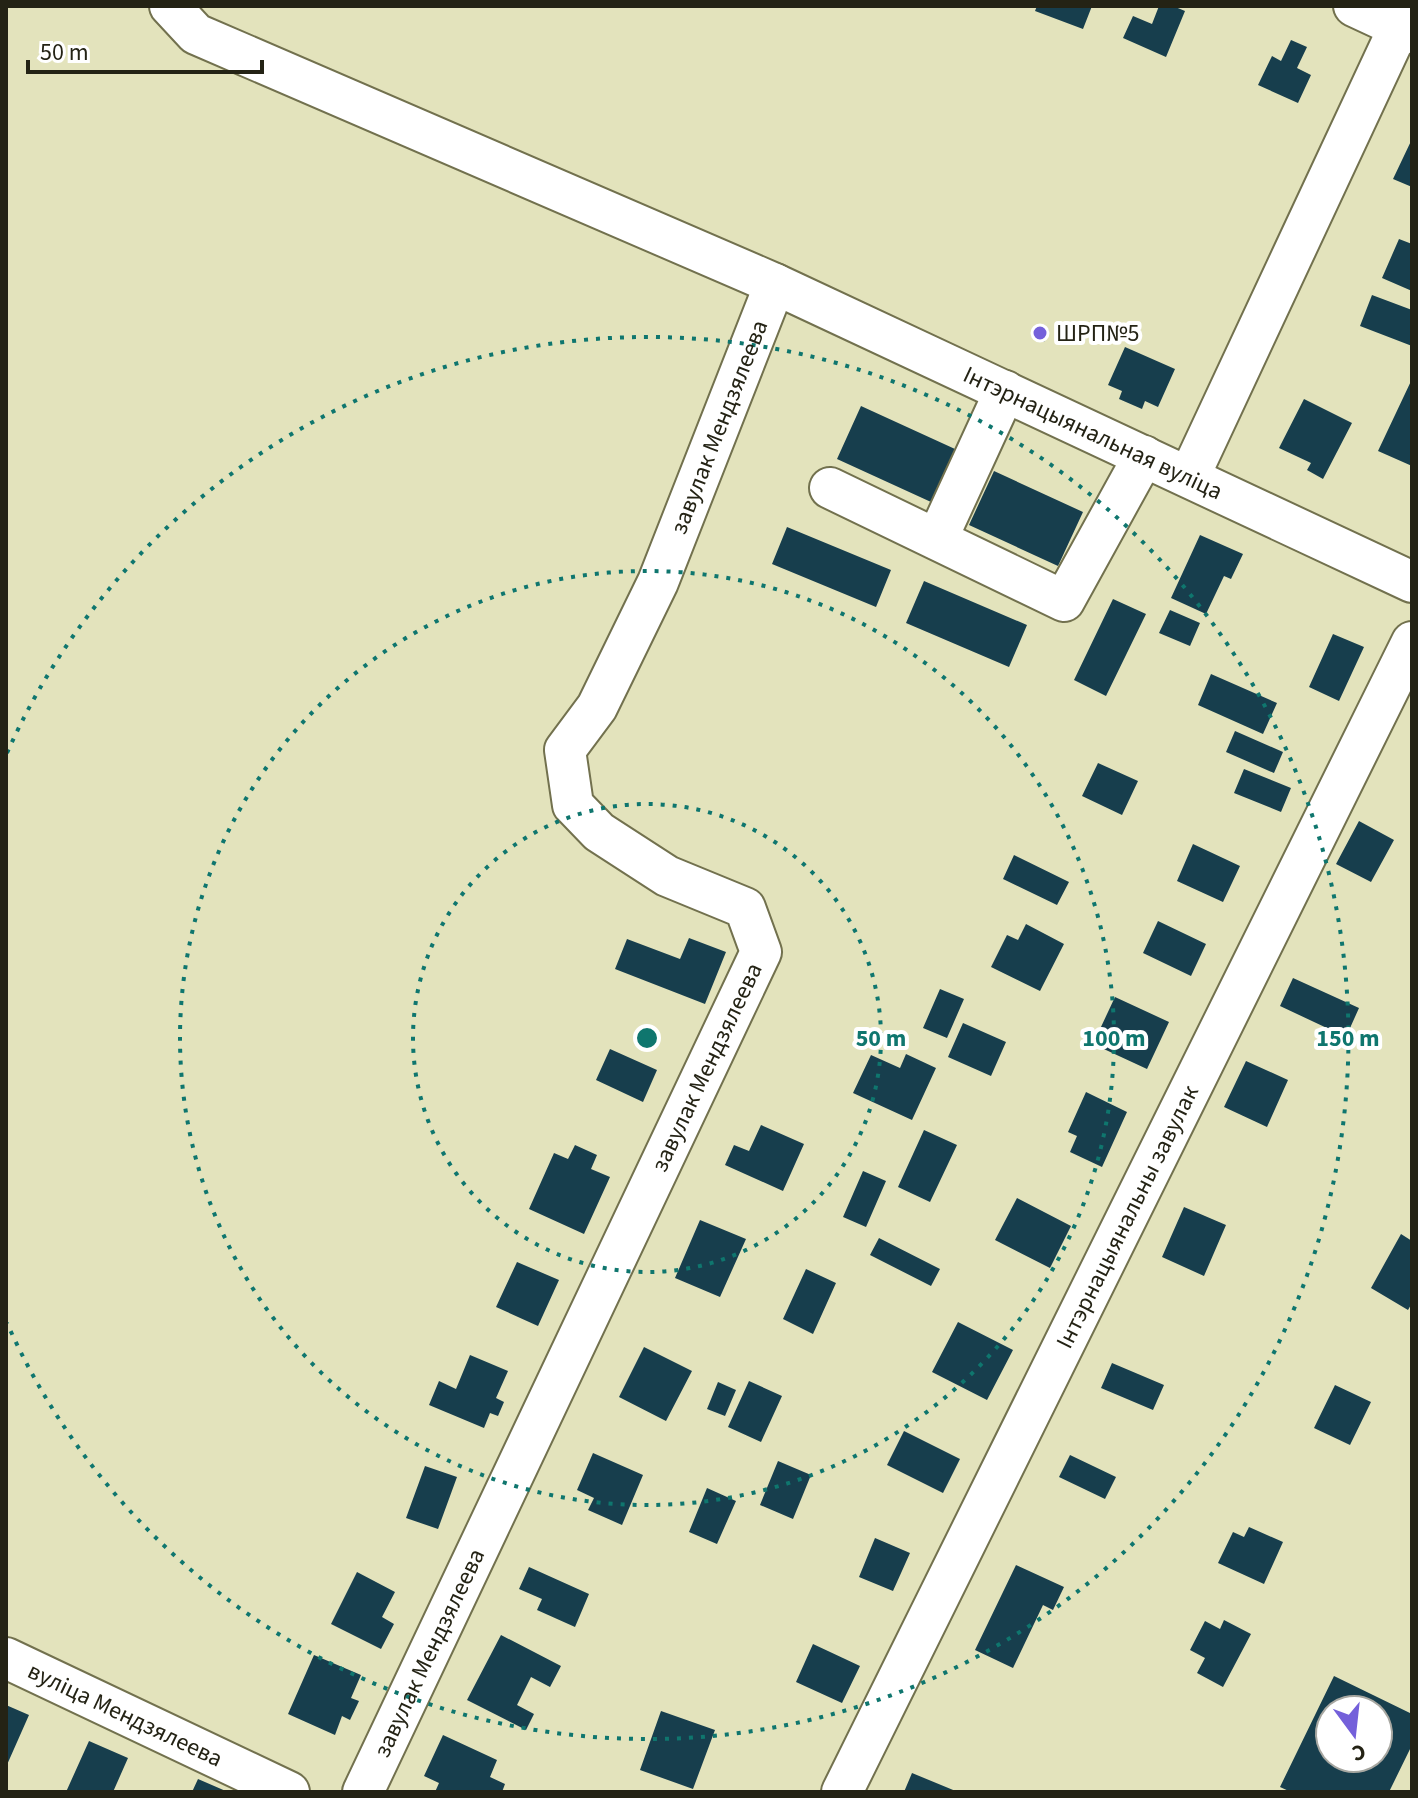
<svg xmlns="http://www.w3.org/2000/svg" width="1418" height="1798" font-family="'Source Sans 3',sans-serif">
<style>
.building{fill:#173e4d;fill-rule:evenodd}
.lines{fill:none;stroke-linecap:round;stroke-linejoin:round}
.minor-casing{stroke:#72714e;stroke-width:44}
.minor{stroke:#fff;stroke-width:40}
.ring{fill:none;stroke:#0f766e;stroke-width:4;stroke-dasharray:4 8}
.poi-dot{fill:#7460da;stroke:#fff;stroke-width:3}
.labels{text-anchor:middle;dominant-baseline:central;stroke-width:8;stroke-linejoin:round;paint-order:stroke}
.poi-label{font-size:24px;fill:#242315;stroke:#fff;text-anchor:start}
.street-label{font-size:24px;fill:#242315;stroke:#fff}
.centre{fill:#0f766e;stroke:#fff;stroke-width:4}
.ring-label{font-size:24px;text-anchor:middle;font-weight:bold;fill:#0f766e;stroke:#fff;stroke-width:8;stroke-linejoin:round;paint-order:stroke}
</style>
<rect width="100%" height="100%" fill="#e3e3bc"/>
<path class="building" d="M1037 6H1092L1083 29 1035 11Z
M1159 6H1173L1185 11 1166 57 1123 38 1133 16 1152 24Z
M1291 40 1307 47 1297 68 1311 75 1298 103 1258 85 1272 56 1281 61Z
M1412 139V187L1393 179Z
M1399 239 1412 244V291L1382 278Z
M1372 295 1412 310V346L1360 326Z
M1036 325 1049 330 1044 342 1031 336Z
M1125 347 1175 369 1158 407 1145 401 1142 409 1119 399 1122 391 1108 385Z
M1412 379V466L1378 451Z
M1304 399 1352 423 1323 479 1307 470 1311 463 1279 448Z
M861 406 955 449 931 502 837 459Z
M994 471 1083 512 1058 566 969 525Z
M787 527 891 570 876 607 772 564Z
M1200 535 1243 554 1231 579 1224 576 1206 614 1171 598Z
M924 581 1027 625 1009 667 906 623Z
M1113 599 1146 614 1106 696 1074 680Z
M1170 610 1200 623 1190 646 1159 633Z
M1333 634 1364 647 1339 701 1309 687Z
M1211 674 1277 703 1263 734 1198 705Z
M1235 731 1283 752 1274 773 1226 752Z
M1098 763 1138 781 1122 815 1082 796Z
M1244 769 1291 788 1281 812 1234 793Z
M1359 821 1394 840 1371 882 1336 864Z
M1193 844 1240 866 1223 902 1177 881Z
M1014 855 1069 882 1057 905 1003 879Z
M1158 921 1206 944 1191 976 1143 953Z
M1026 924 1064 944 1040 991 991 967 1007 935 1018 940Z
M689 938 726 952 705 1004 615 969 627 939 680 959Z
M1293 978 1359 1008 1346 1037 1280 1006Z
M940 989 964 999 947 1038 923 1028Z
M1115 997 1169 1022 1147 1069 1093 1044Z
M963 1023 1006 1042 991 1076 948 1057Z
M610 1049 657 1070 643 1102 596 1080Z
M906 1054 936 1068 912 1120 853 1093 871 1055 900 1068Z
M1246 1061 1288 1080 1267 1127 1224 1107Z
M1086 1092 1127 1112 1102 1167 1070 1152 1077 1136 1068 1132Z
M761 1125 804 1144 783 1191 725 1165 734 1145 749 1151Z
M924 1130 957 1145 930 1202 898 1187Z
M575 1145 597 1155 591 1169 610 1177 584 1234 529 1209 554 1153 568 1159Z
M863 1171 886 1181 866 1227 843 1217Z
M1017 1198 1071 1226 1050 1268 995 1240Z
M1184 1207 1226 1225 1204 1276 1162 1257Z
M700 1220 746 1239 720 1297 675 1278Z
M1401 1234 1412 1241V1303L1408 1310 1371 1288Z
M879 1238 940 1269 931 1286 870 1255Z
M517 1262 559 1280 538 1326 496 1307Z
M806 1269 836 1283 813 1334 783 1319Z
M958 1322 1013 1350 987 1400 932 1372Z
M644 1347 692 1371 666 1421 619 1397Z
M470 1355 508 1371 496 1398 504 1402 498 1416 490 1413 484 1428 429 1405 439 1381 456 1389Z
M1112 1363 1164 1385 1153 1410 1101 1388Z
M749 1381 782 1396 761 1442 728 1427Z
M718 1382 736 1390 725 1416 707 1409Z
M1335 1385 1371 1402 1350 1445 1314 1428Z
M904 1431 960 1459 943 1493 887 1465Z
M593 1453 643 1475 622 1525 588 1510 594 1498 577 1490Z
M1070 1455 1116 1477 1105 1499 1059 1477Z
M778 1461 811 1475 793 1519 760 1505Z
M425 1466 457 1477 438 1529 406 1518Z
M707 1488 736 1501 717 1544 689 1532Z
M1249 1527 1283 1542 1264 1584 1218 1563 1233 1532 1244 1537Z
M875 1538 910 1553 893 1591 859 1577Z
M1016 1565 1064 1587 1053 1610 1043 1605 1013 1668 975 1650Z
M529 1567 589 1594 575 1627 537 1610 542 1599 519 1589Z
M357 1572 395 1592 382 1617 394 1624 381 1649 331 1624Z
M1224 1620 1251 1634 1223 1687 1197 1673 1205 1658 1190 1650 1205 1621 1220 1629Z
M501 1635 561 1666 550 1687 531 1677 517 1705 534 1714 526 1730 467 1700Z
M813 1644 860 1666 842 1703 796 1682Z
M314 1655 361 1675 351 1698 359 1701 350 1720 342 1716 335 1735 288 1714Z
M1334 1676 1412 1714V1745L1389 1792H1291L1280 1787ZM1330 1710H1378V1758H1330Z
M6 1705 29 1715 6 1767Z
M661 1711 715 1730 693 1789 640 1770Z
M443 1735 497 1760 490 1777 505 1784 502 1792H435L439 1783 424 1776Z
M89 1741 128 1758 113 1792H66Z
M912 1773 958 1792H904Z
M198 1779 228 1792H192Z"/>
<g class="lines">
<g class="minor-casing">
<g id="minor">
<path id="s1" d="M170 6 196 34 775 284 1412 582"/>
<path d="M1354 6 1412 33"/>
<path d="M1189 477 1409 6"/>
<path d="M830 488 1064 601 1144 456"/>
<path d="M937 539 1005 391"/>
<path id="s2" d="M6 1658 289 1792"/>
<path id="s3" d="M363 1792 761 952 745 908 667 876 599 832 573 805 565 750 597 707 658 582 775 284"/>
<path id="s4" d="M842 1792 1412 642"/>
</g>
</g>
<use href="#minor" class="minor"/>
</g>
<g class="ring">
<circle cx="647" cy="1038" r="234"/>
<circle cx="647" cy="1038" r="467"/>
<path d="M7 753A701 701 0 1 1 7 1323"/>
</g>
<circle class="poi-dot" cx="1040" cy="333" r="8"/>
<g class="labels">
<g class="poi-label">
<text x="1056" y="333">ШРП№5</text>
</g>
<g class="street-label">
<text stroke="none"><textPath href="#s3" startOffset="1594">завулак Мендзялеева</textPath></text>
<text stroke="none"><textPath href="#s1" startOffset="1020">Інтэрнацыянальная вуліца</textPath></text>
<text stroke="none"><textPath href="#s3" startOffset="802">завулак Мендзялеева</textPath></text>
<text stroke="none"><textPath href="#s4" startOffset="642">Інтэрнацыянальны завулак</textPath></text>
<text stroke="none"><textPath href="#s3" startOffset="154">завулак Мендзялеева</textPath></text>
<text stroke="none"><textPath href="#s2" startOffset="132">вуліца Мендзялеева</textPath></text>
</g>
</g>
<circle cx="647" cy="1038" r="12" class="centre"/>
<g class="ring-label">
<text x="881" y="1046">50 m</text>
<text x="1114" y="1046">100 m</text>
<text x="1348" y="1046">150 m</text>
</g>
<rect width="1418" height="1798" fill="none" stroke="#242315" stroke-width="16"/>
<g transform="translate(1354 1734) rotate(165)"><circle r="38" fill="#ffffff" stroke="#a7a7a1" stroke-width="2"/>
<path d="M0-6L14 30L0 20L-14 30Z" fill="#7460da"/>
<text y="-12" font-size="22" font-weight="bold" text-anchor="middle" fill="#242315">С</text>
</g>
<path d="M28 60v12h234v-12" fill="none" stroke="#242315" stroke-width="4"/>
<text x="40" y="60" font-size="24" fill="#242315" stroke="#ffffff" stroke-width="6" paint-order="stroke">50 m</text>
</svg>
